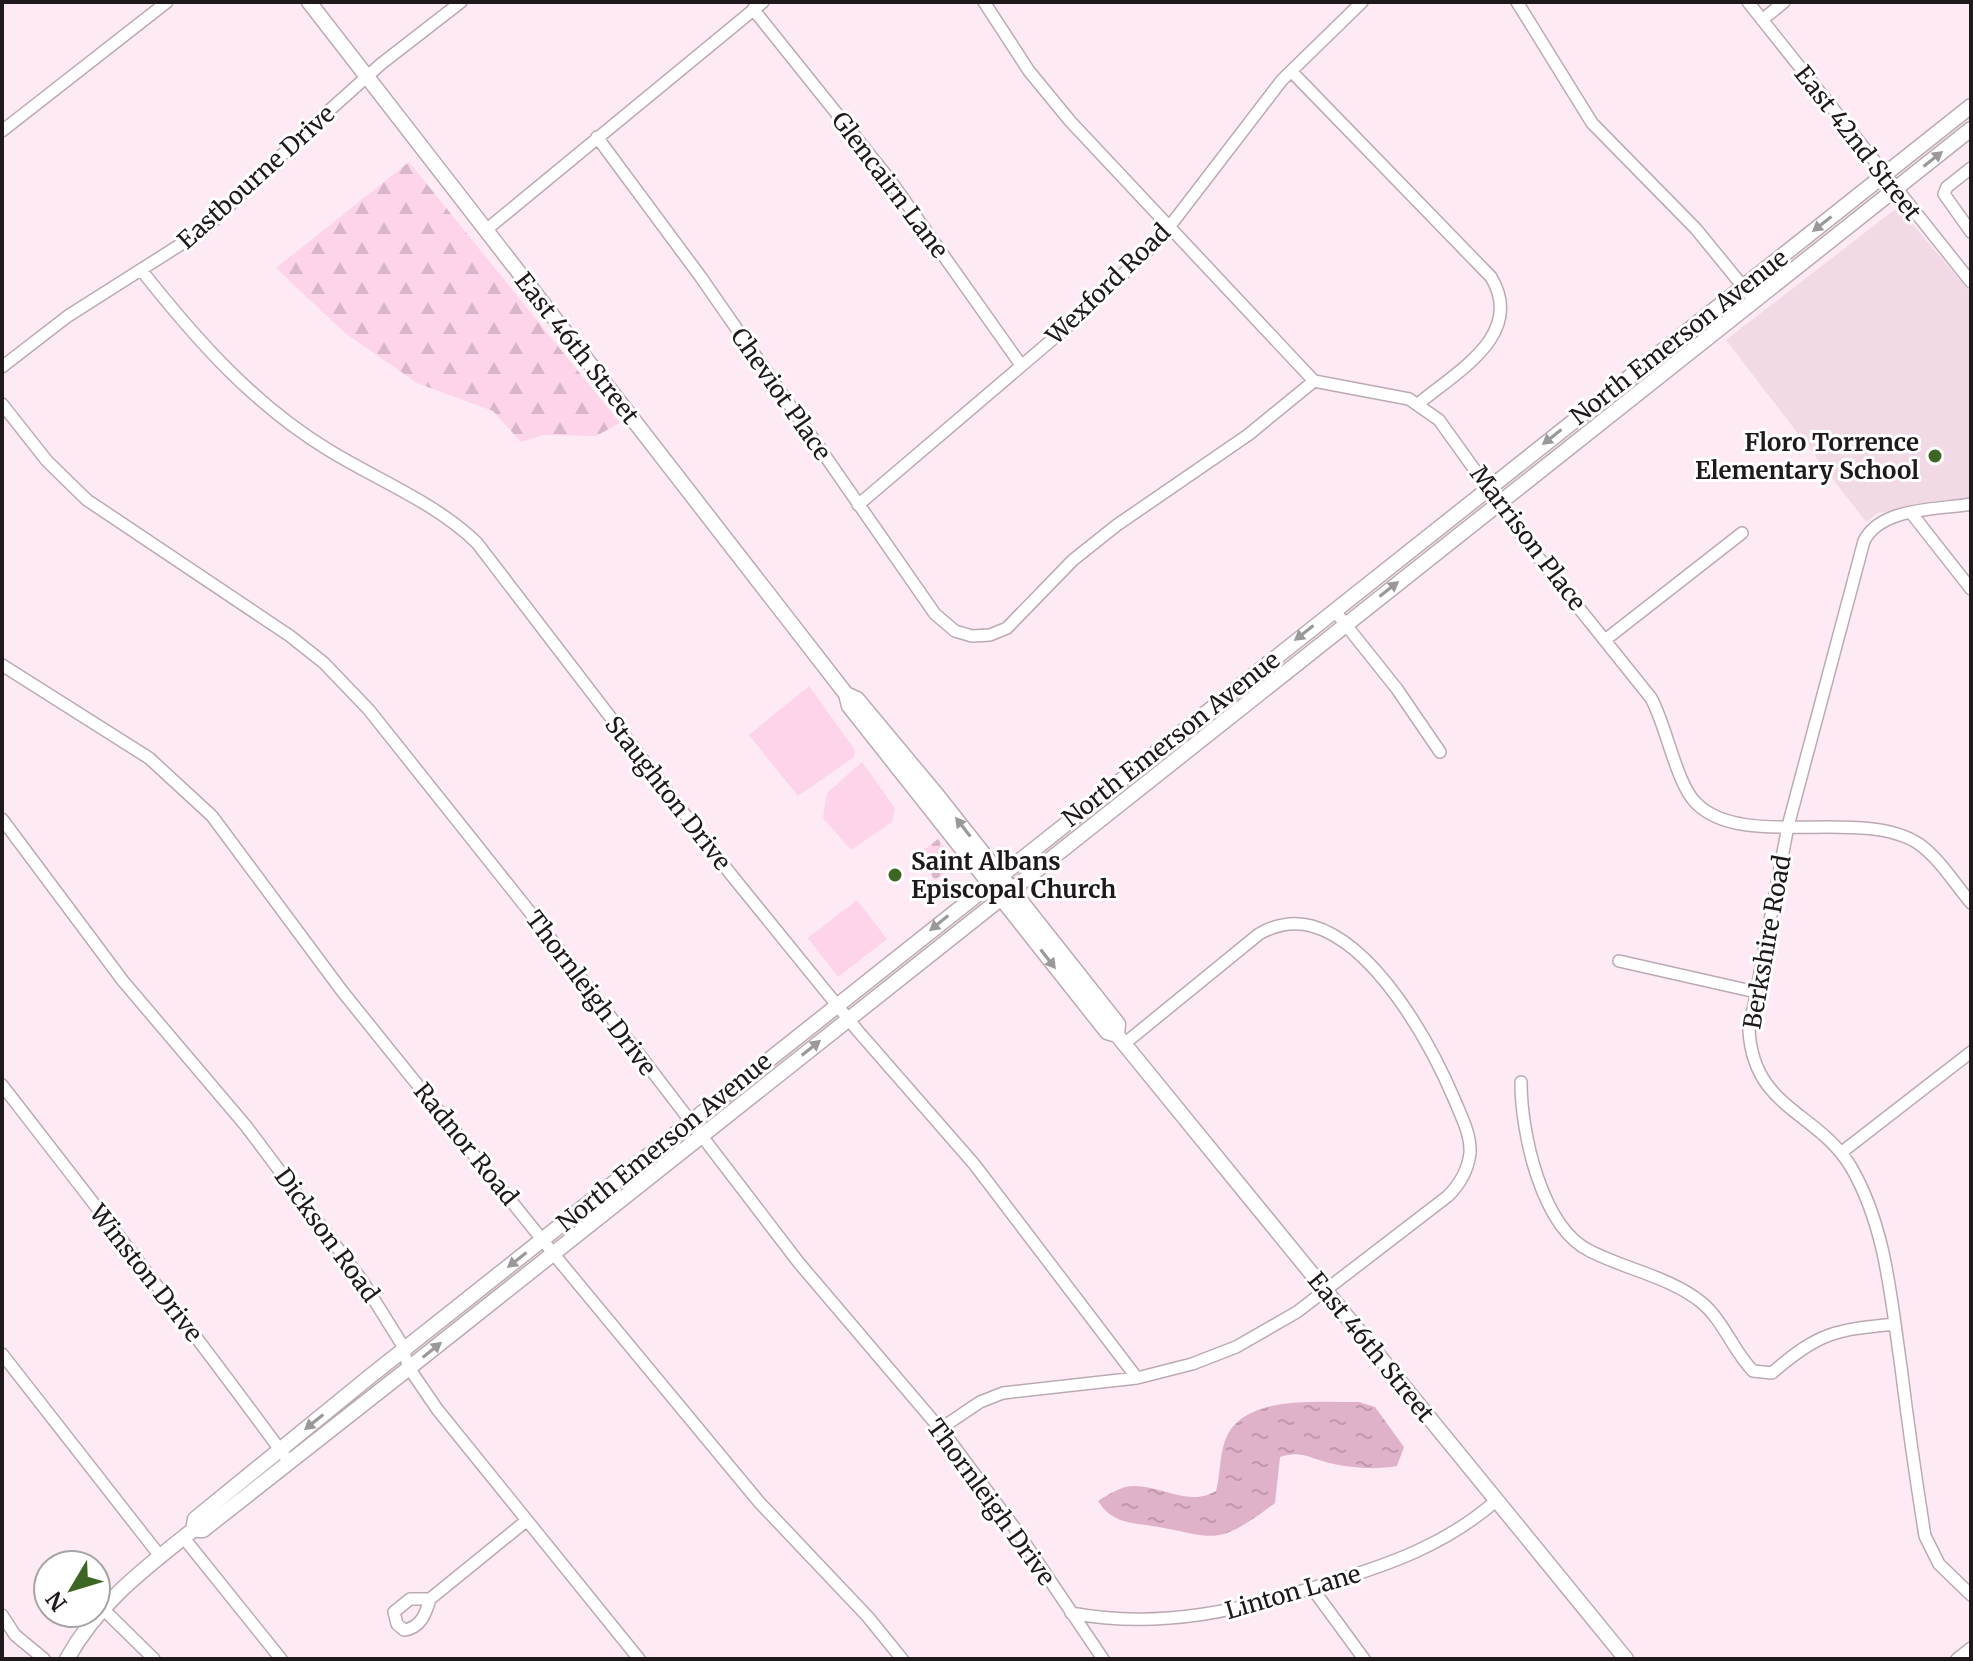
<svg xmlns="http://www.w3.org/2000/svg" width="1973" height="1661" font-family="Merriweather,serif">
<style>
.built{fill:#f2d9e6}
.forest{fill:url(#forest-firs)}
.cemetery{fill:url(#cemetery-stones)}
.garden{fill:#fdd4ea}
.water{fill:url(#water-ripples)}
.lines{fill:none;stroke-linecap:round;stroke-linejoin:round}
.minor-casing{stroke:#bcaab3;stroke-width:14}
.major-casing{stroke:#bcaab3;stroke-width:17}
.minor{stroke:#fff;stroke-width:11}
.major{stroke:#fff;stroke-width:14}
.oneway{fill:#9a9899}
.poi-dot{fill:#3d6623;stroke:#fff;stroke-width:3}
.labels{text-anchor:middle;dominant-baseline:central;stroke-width:6;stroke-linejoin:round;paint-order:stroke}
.street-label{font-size:24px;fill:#1f191c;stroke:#fff}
.poi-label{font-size:24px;font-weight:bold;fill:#1f191c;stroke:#fff;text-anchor:end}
</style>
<defs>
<pattern id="forest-firs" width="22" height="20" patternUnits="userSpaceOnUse" patternTransform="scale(2)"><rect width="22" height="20" fill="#fdd4ea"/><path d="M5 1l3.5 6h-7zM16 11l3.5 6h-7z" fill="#d8b5c8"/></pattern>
<pattern id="cemetery-stones" width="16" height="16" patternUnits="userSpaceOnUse" patternTransform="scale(2)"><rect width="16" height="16" fill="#fdd4ea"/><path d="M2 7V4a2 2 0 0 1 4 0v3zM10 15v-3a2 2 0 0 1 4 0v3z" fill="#d8b5c8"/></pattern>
<pattern id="water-ripples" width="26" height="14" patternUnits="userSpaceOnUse" patternTransform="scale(2)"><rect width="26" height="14" fill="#e0b2ca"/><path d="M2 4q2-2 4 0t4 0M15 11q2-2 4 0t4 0" fill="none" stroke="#c098ad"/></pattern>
</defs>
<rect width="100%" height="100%" fill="#fdeaf4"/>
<path class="built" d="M1898 207 1971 293V499L1878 513 1866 522 1726 340Z"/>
<path class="forest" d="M409 162 620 423 596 436 543 435 521 442 493 411 417 383 345 333 276 268Z"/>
<path class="cemetery" d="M938 839 957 863 935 880 916 856Z"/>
<path class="garden" d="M809 686 855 750 854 757 798 796 749 735Z
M862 762 895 808 892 822 851 850 823 818 827 793Z
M857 900 887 939 838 977 808 938Z"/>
<path class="water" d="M1359 1402 1375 1407 1404 1447 1397 1466C1374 1470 1352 1468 1329 1463 1310 1458 1299 1450 1280 1457L1275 1503C1212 1551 1215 1535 1146 1525 1125 1522 1111 1521 1098 1501 1109 1494 1121 1486 1134 1486 1164 1486 1188 1507 1216 1491 1221 1474 1219 1452 1227 1436 1247 1394 1320 1403 1359 1402Z"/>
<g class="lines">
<g class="minor-casing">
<path id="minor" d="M984 2 1029 71 1070 121 1314 381 1409 399 1439 420 1530 547 1651 698C1667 727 1676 783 1696 803 1743 851 1862 806 1919 844 1939 858 1955 884 1971 903
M1517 2 1592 123 1696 229 1754 300
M1748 2 1971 282
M753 9 890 180 1021 365
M1762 20 1784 2
M1291 71 1491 277C1526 335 1456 372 1418 404
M2 131 167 2
M597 137 700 276 935 614 955 631 972 636 990 635 1007 628 1073 560 1117 525 1248 435 1314 381
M1971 168 1947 187 1944 194 1971 232
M486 230 763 2
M142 271C195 338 253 404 327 449 377 480 435 502 477 543L729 872 858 1031 974 1164 1137 1378
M2 367 68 316 205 229 313 125 381 64 461 2
M2 404 47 461 87 500 290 636 324 663 369 710 541 926 799 1263 947 1437 1014 1527 1103 1659
M1971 504C1937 510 1881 507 1864 541L1788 826 1749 1031C1754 1109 1817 1111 1851 1167 1886 1227 1891 1299 1901 1367 1908 1424 1916 1480 1925 1536L1939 1564 1971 1595
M858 505 1074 321 1160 239 1282 80 1362 2
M1912 514 1971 589
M1334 610 1397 689 1440 752
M1605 640 1742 533
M2 665 149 758 212 816 342 991 561 1263 759 1502 868 1617 902 1659
M2 819 123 981 246 1126 363 1282 401 1343 409 1368 437 1409 639 1659
M1619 961 1756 992
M1521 1082C1521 1132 1541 1227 1590 1251 1625 1269 1670 1277 1701 1302 1724 1321 1733 1351 1753 1371L1772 1373C1819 1332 1835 1330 1895 1324
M2 1085C99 1210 196 1335 289 1462
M1842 1152 1971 1052
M2 1354 160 1556
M940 1429 980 1402 1003 1393 1137 1378 1192 1364 1236 1347 1297 1312 1448 1196C1460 1184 1468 1170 1470 1153 1471 1135 1462 1118 1455 1101 1431 1044 1376 944 1312 926 1294 921 1275 925 1259 934L1124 1044
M183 1537 281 1659
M1312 1588 1364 1659
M430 1599H410L394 1612 397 1624 404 1630C421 1628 426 1613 430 1599L526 1521
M102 1608 154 1659
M1071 1613C1160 1630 1243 1610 1328 1583 1391 1564 1447 1544 1497 1500
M2 1615 15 1635 44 1659
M1957 1659 1971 1648"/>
</g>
<g class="major-casing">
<path id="major" d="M309 2 846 694 849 706 1107 1032 1117 1035 1626 1659
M846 694 857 699 937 795 1118 1024 1117 1035
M193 1530H203L409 1368 1971 129
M67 1659C98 1603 144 1569 193 1530L195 1519 368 1378 1971 106"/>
</g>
<use href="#minor" class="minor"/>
<use href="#major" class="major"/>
</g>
<defs><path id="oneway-solid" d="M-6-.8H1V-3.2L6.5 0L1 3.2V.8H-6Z" transform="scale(2)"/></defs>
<g class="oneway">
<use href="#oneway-solid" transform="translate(1933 159) rotate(-38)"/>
<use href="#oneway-solid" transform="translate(1822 224) rotate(142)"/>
<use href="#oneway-solid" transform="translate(1552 437) rotate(142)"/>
<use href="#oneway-solid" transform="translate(1389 589) rotate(-38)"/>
<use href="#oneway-solid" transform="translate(1304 633) rotate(142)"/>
<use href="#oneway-solid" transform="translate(963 827) rotate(-128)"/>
<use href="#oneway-solid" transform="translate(939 923) rotate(141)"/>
<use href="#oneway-solid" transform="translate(1048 959) rotate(52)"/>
<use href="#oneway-solid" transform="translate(811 1048) rotate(-39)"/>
<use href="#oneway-solid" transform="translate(517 1260) rotate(142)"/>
<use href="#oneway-solid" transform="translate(432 1350) rotate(-39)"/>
<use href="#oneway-solid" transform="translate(314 1422) rotate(141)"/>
</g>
<g class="poi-dot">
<circle cx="1935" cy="456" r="8"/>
<circle cx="895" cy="875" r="8"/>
</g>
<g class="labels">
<g class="street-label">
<text transform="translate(1858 143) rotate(52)">East 42nd Street</text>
<text transform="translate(256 177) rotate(-42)">Eastbourne Drive</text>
<text transform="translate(890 185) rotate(53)">Glencairn Lane</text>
<text transform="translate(1108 284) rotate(-44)">Wexford Road</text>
<text transform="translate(1679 337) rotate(-38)">North Emerson Avenue</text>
<text transform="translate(577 348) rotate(52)">East 46th Street</text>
<text transform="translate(781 394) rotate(55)">Cheviot Place</text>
<text transform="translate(1528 538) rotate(53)">Marrison Place</text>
<text transform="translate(1171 739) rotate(-38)">North Emerson Avenue</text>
<text transform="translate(668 793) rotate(52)">Staughton Drive</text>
<text transform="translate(1767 942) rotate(-80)">Berkshire Road</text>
<text transform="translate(591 993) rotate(53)">Thornleigh Drive</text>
<text transform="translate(664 1142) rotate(-39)">North Emerson Avenue</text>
<text transform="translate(466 1144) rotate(51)">Radnor Road</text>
<text transform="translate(327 1235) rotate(54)">Dickson Road</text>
<text transform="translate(146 1273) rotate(52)">Winston Drive</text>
<text transform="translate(1371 1347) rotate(51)">East 46th Street</text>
<text transform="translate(991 1502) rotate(54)">Thornleigh Drive</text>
<text transform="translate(1293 1592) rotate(-16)">Linton Lane</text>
</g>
<g class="poi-label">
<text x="1919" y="442">Floro Torrence<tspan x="1919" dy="28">Elementary School</tspan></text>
<text x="911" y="861" text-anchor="start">Saint Albans<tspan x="911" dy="28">Episcopal Church</tspan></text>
</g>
</g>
<rect width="1973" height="1661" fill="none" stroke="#1f191c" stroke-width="8"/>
<g transform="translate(72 1589) rotate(232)"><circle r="38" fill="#ffffff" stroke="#a5a3a4" stroke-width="2"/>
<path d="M0-6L14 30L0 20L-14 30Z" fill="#3d6623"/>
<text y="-12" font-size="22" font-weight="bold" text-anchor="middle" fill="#1f191c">N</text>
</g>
</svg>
